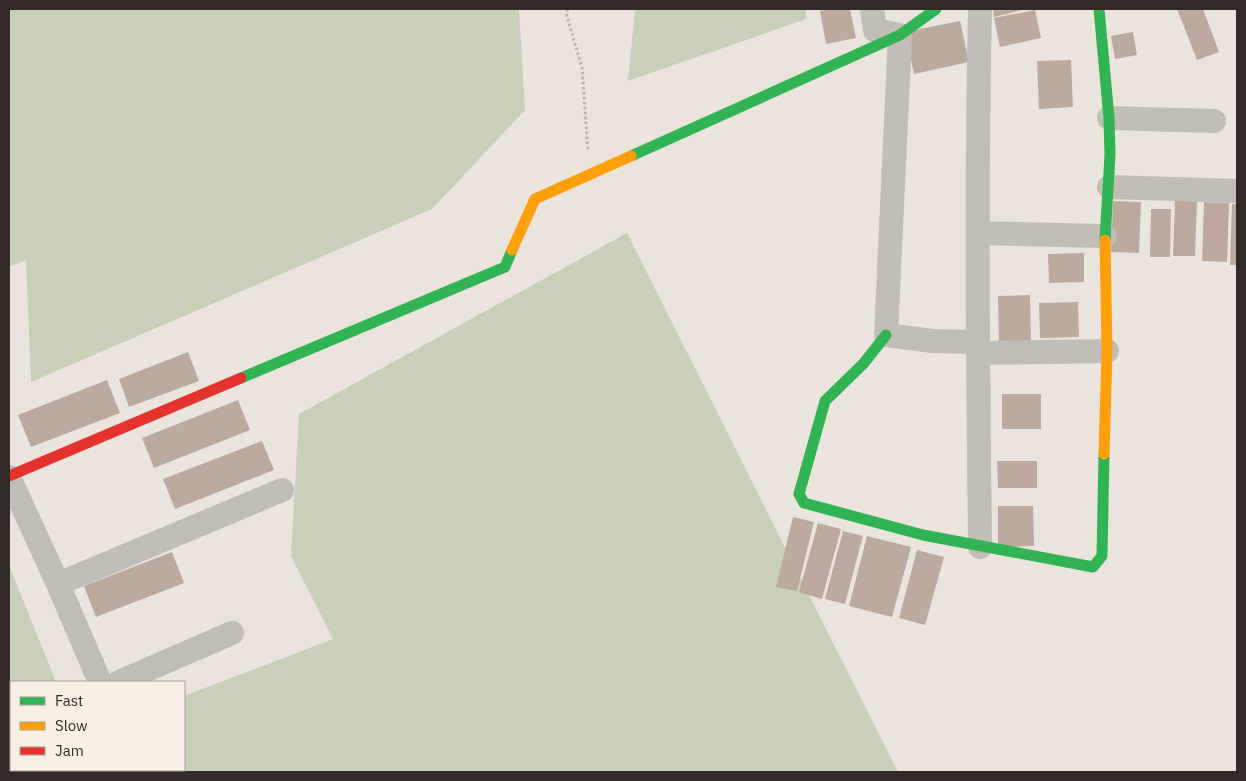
<svg xmlns="http://www.w3.org/2000/svg" width="1246" height="781" font-family="'IBM Plex Sans',sans-serif">
<style>
.green{fill:#cacfb8}
.building{fill:#bdaa9f}
.lines{fill:none;stroke-linecap:round;stroke-linejoin:round}
.path{stroke:#bbb5af;stroke-width:3;stroke-dasharray:2.5 2.5;stroke-linecap:butt}
.street{stroke:#c2bdb7;stroke-width:24}
.fast{stroke:#30b455;stroke-width:11}
.slow{stroke:#ff9f0a;stroke-width:11}
.jam{stroke:#e5322d;stroke-width:11}
</style>
<rect width="100%" height="100%" fill="#eae4dd"/>
<path class="green" d="M9 9H519L525 110 432 209 31 382 26 260 9 267Z
M635 9H806V19L628 81Z
M627 233 898 772H9V565L56 682H11V770H184V696L333 639 291 556 299 414Z"/>
<path class="building" d="M830 9H850L856 38 826 44 820 11Z
M993 9H1026L994 17Z
M1177 9H1203L1219 52 1197 60Z
M1035 10 1041 38 1000 47 994 18Z
M960 21 969 62 914 74 905 32Z
M1133 32 1137 55 1115 59 1111 36Z
M1071 60 1073 107 1039 109 1037 61Z
M1175 200 1197 201 1195 256H1173Z
M1113 201 1141 202 1139 253 1111 252Z
M1204 202 1229 203 1227 262 1202 261Z
M1232 204H1237V265H1230Z
M1151 209H1171L1170 257H1150Z
M1084 253V282L1049 283 1048 254Z
M1030 295 1031 343 999 344 998 296Z
M1078 302 1079 337 1040 338 1039 303Z
M188 352 199 381 129 407 119 379Z
M107 380 120 413 31 447 18 415Z
M1002 394H1041V429H1002Z
M238 400 250 430 154 468 142 438Z
M262 441 274 470 175 509 163 479Z
M997 461H1037V488H998Z
M998 506H1033L1034 546 998 547Z
M793 517 814 522 797 591 776 587Z
M818 523 841 529 822 599 799 592Z
M843 531 863 536 845 604 825 599Z
M867 536 911 547 892 617 849 606Z
M917 550 944 557 925 625 899 618Z
M172 552 184 583 96 617 84 586Z"/>
<g class="lines">
<path class="path" d="M567 9V16L582 68 588 151"/>
<path class="street" d="M872 9 875 30 900 35 886 335 933 341 978 342
M1109 118 1214 121
M1109 187 1237 191
M979 233 1105 236
M978 353 1107 351
M9 477 58 584 100 682
M980 547C978 368 976 188 980 9
M58 584 282 490
M119 682 232 633"/>
<path class="fast" d="M1099 9 1109 118 1110 155 1105 240
M631 156 900 35 936 9
M886 335 864 363 825 401 799 494 804 503 923 535 1093 567 1102 556 1104 454
M241 378 505 267 512 250"/>
<path class="slow" d="M512 250 535 199 631 156
M1104 454 1107 351 1105 240"/>
<path class="jam" d="M9 476 241 378"/>
</g>
<rect width="1246" height="781" fill="none" stroke="#322a26" stroke-width="20"/>
<rect x="10" y="681" width="175" height="90" fill="#f7efe3" stroke="#a8a097"/>
<rect x="20" y="697" width="25" height="8" fill="#30b455" stroke="#a8a097"/>
<text x="55" y="706" font-size="15" fill="#322a26">Fast</text>
<rect x="20" y="722" width="25" height="8" fill="#ff9f0a" stroke="#a8a097"/>
<text x="55" y="731" font-size="15" fill="#322a26">Slow</text>
<rect x="20" y="747" width="25" height="8" fill="#e5322d" stroke="#a8a097"/>
<text x="55" y="756" font-size="15" fill="#322a26">Jam</text>
</svg>
